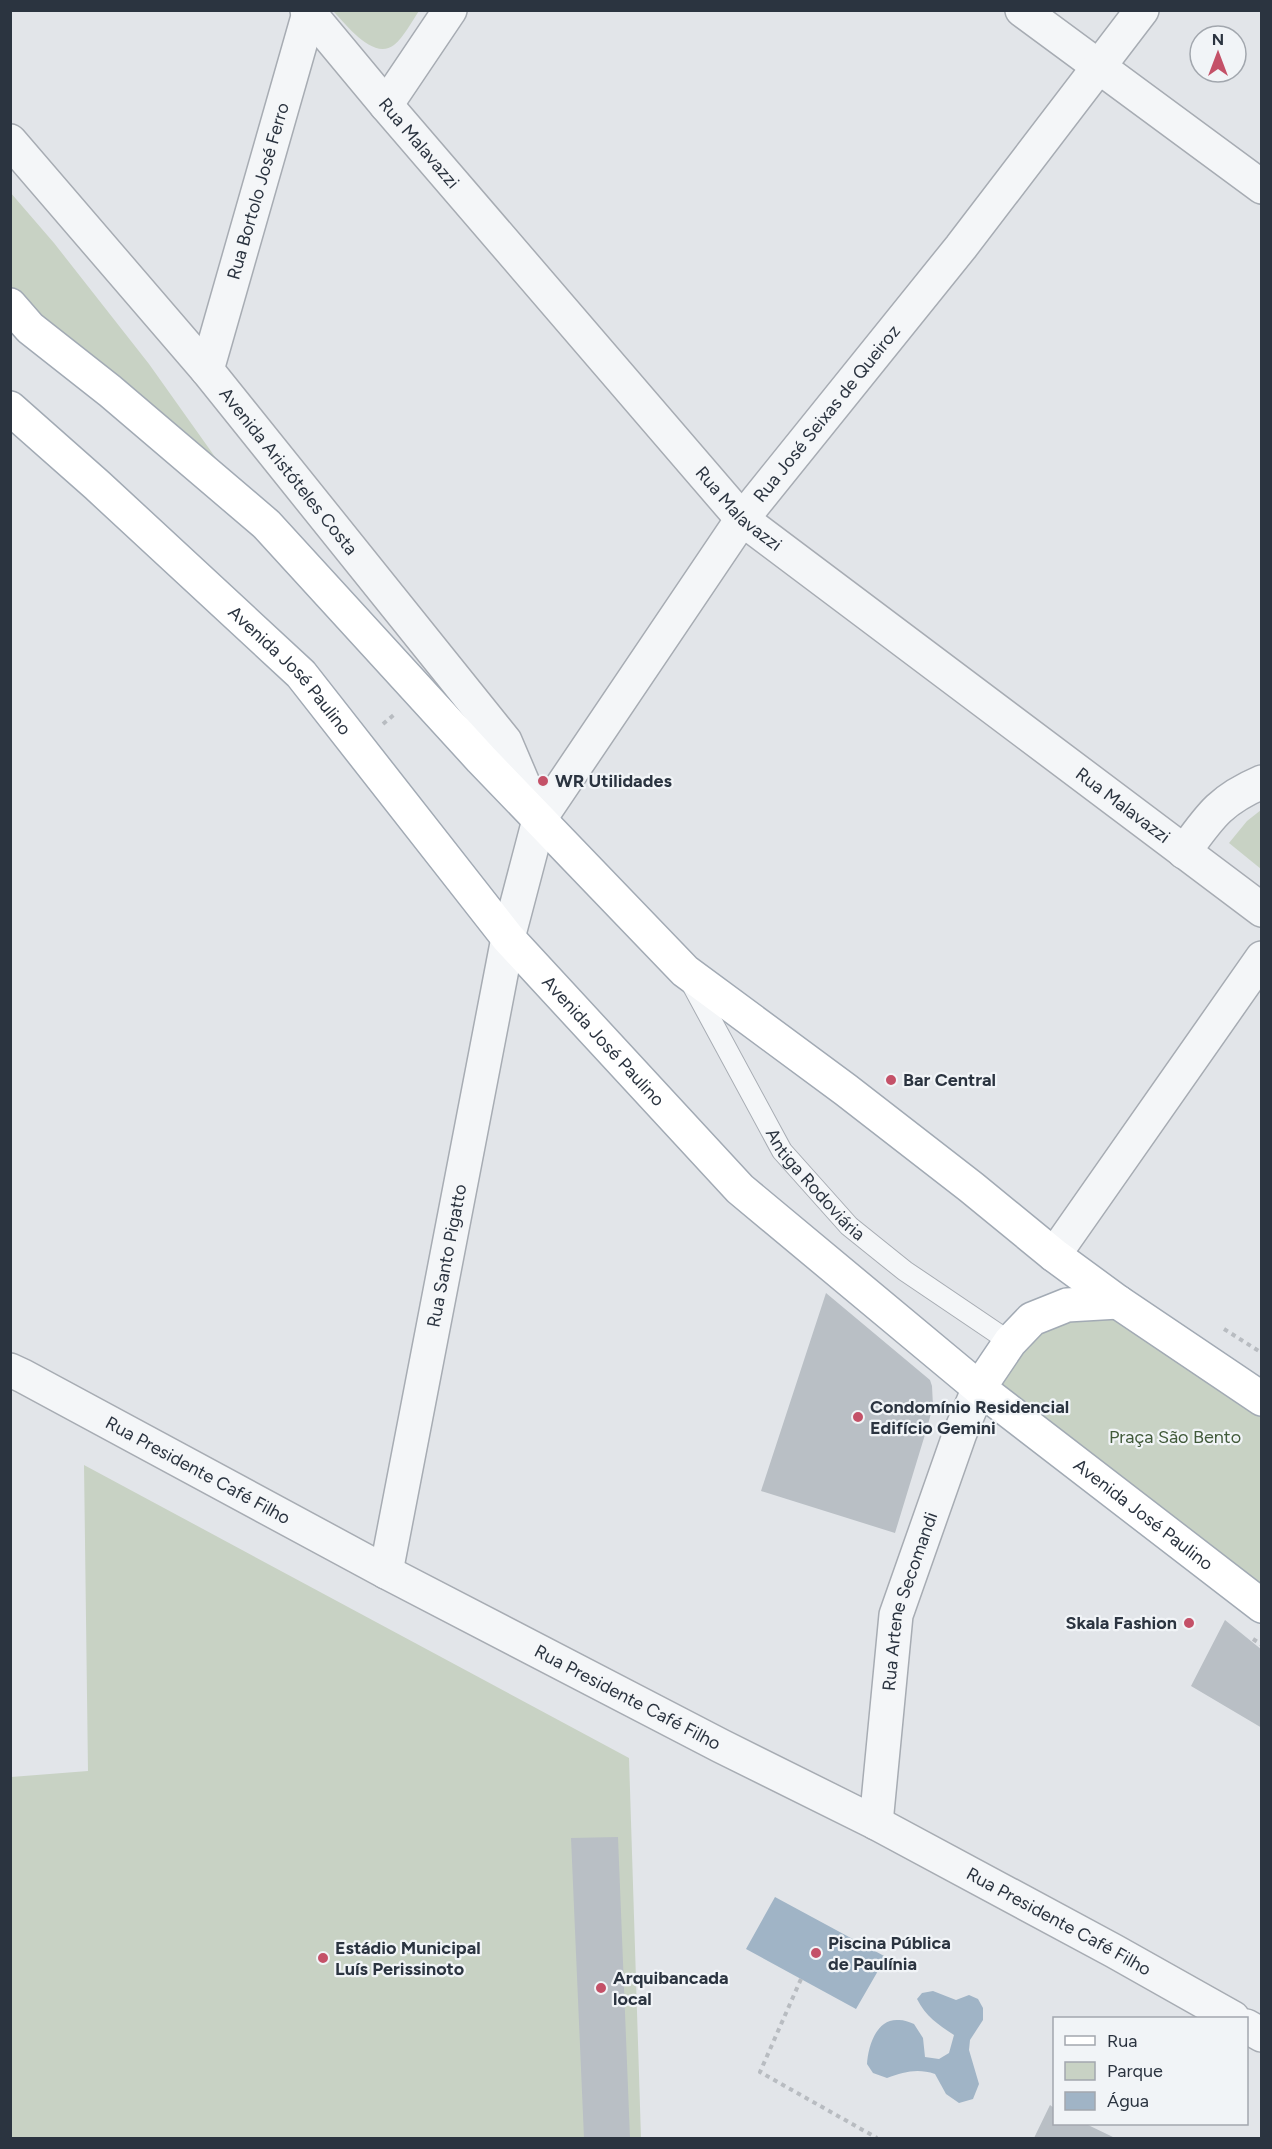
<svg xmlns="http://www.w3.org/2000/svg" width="1272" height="2149" font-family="Figtree,sans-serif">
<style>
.green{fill:#c8d2c4}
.water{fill:#a0b4c6}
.building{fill:#b9bfc5}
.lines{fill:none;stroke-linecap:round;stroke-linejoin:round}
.service-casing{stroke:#a7acb3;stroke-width:22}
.minor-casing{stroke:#a7acb3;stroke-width:36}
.primary-casing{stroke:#a2aab4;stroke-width:36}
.path{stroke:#b8bcc1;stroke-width:4;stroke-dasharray:4.5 4.5;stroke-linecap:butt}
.service{stroke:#f4f6f8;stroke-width:20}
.minor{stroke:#f4f6f8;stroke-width:33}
.primary{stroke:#fff;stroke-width:33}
.poi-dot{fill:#c45168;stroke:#f1f4f7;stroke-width:2}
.labels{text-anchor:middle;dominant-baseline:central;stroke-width:4.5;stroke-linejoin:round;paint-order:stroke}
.street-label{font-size:18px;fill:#2b3440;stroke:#f1f4f7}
.poi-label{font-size:18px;font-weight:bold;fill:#2b3440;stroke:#f1f4f7;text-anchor:start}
.park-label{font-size:18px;fill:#415a3a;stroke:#f1f4f7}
</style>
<rect width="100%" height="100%" fill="#e2e5e9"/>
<path class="green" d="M333 11H419C412 21 404 37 394 45 373 61 346 24 333 11Z
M10 192 54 243 149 364 306 585 72 366 11 286Z
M1261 810V869L1229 843 1247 821Z
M1118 1302 1261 1399V1606L992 1398 1010 1342Z
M84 1465 629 1758 641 2138H11V1777L88 1771Z"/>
<path class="water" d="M775 1897 886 1957 856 2009 746 1949Z
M933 1991 956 2000 969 1995 978 1999 983 2008V2020L970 2040 969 2050 979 2084 973 2099 959 2103 946 2094 935 2074C917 2068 904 2072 887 2078L873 2073 867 2064C868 2047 876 2018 899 2020 904 2020 909 2022 914 2024L923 2038 925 2057 939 2059 949 2053 954 2035C939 2025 926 2017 917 1999L922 1993Z"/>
<path class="building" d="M826 1293 930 1380 932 1386 933 1406 927 1428 895 1533 761 1491Z
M1225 1620 1262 1650V1728L1191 1686Z
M618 1837 630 2138H584L571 1838Z
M1050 2105 1054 2108V2124H1086L1115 2138H1034Z"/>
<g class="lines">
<g class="service-casing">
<g id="service">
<path id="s1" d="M690 981 782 1151 849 1226 905 1271 1010 1342"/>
</g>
</g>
<g class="minor-casing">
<g id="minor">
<path id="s2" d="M307 10 386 105 742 519 1262 910"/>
<path d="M1022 10 1262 187"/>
<path d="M386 105 450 10"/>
<path id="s3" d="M10 141 207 370 505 741 537 816"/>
<path id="s4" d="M207 370 309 13"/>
<path d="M1184 852C1210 816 1220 800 1262 782"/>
<path d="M1054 1255 1262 958"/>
<path id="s5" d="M10 1370 23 1376 386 1572 721 1746 876 1823 1114 1951 1233 2018"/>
<path id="s6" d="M386 1572 508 938 539 820 742 519 961 247 1142 10"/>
<path id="s7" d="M876 1823 896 1615 960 1433 979 1388"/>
<path d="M1246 2026 1262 2035"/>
</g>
</g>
<g class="primary-casing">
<g id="primary">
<path d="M10 305 30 328 110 391 266 524 481 759 685 971 846 1090 971 1187 1054 1255 1118 1302 1262 1399"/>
<path id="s8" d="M10 408 97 485 301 674 508 938 740 1189 979 1388 1262 1606"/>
<path d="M979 1388 1010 1342 1032 1319 1067 1305 1118 1302"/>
</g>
</g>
<path class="path" d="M383 724 396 713
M1224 1329 1262 1353
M1253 1639 1262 1645
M801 1979 760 2072 877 2138"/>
<use href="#service" class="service"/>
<use href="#minor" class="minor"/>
<use href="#primary" class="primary"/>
</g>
<g class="poi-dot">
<circle cx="543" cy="781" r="6"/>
<circle cx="891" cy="1080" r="6"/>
<circle cx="858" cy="1417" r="6"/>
<circle cx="1189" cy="1623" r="6"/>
<circle cx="816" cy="1953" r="6"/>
<circle cx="323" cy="1958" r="6"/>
<circle cx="601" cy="1988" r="6"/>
</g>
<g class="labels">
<g class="street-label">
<text stroke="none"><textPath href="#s2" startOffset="174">Rua Malavazzi</textPath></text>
<text stroke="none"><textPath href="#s4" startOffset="186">Rua Bortolo José Ferro</textPath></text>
<text stroke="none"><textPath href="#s6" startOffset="1266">Rua José Seixas de Queiroz</textPath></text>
<text stroke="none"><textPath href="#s3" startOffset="432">Avenida Aristóteles Costa</textPath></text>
<text stroke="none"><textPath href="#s2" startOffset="660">Rua Malavazzi</textPath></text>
<text stroke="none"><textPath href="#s8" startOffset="384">Avenida José Paulino</textPath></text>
<text stroke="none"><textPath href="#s2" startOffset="1146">Rua Malavazzi</textPath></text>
<text stroke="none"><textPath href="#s8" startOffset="870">Avenida José Paulino</textPath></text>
<text stroke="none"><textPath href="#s1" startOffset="240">Antiga Rodoviária</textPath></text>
<text stroke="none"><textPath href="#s6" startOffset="322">Rua Santo Pigatto</textPath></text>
<text stroke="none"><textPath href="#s5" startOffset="213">Rua Presidente Café Filho</textPath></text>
<text stroke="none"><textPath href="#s8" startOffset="1590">Avenida José Paulino</textPath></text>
<text stroke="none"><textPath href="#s7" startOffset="225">Rua Artene Secomandi</textPath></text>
<text stroke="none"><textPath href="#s5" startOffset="699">Rua Presidente Café Filho</textPath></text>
<text stroke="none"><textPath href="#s5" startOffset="1185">Rua Presidente Café Filho</textPath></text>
</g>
<g class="poi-label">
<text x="555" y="781">WR Utilidades</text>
<text x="903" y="1080">Bar Central</text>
<text x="870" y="1407">Condomínio Residencial<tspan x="870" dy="21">Edifício Gemini</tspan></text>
<text x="1177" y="1623" text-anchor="end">Skala Fashion</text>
<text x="828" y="1943">Piscina Pública<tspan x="828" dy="21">de Paulínia</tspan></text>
<text x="335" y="1948">Estádio Municipal<tspan x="335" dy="21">Luís Perissinoto</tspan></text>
<text x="613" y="1978">Arquibancada<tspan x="613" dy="21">local</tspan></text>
</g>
<g class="park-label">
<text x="1175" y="1437">Praça São Bento</text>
</g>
</g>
<rect width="1272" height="2149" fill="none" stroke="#2b3440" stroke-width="24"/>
<rect x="1053" y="2017" width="195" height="108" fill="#f1f4f7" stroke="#a2a7ae" stroke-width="1.5"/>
<rect x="1065" y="2036" width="30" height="9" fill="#ffffff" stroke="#a2a7ae" stroke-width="1.5"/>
<text x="1107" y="2047" font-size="18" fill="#2b3440">Rua</text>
<rect x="1065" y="2062" width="30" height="18" fill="#c8d2c4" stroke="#a2a7ae" stroke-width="1.5"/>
<text x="1107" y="2077" font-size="18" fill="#2b3440">Parque</text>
<rect x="1065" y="2092" width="30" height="18" fill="#a0b4c6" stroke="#a2a7ae" stroke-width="1.5"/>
<text x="1107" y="2107" font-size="18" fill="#2b3440">Água</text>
<g transform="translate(1218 54)"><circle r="28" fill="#f1f4f7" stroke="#a2a7ae" stroke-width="1.5"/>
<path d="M0-4.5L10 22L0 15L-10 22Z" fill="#c45168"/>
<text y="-9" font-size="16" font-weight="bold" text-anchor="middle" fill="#2b3440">N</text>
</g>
</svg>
